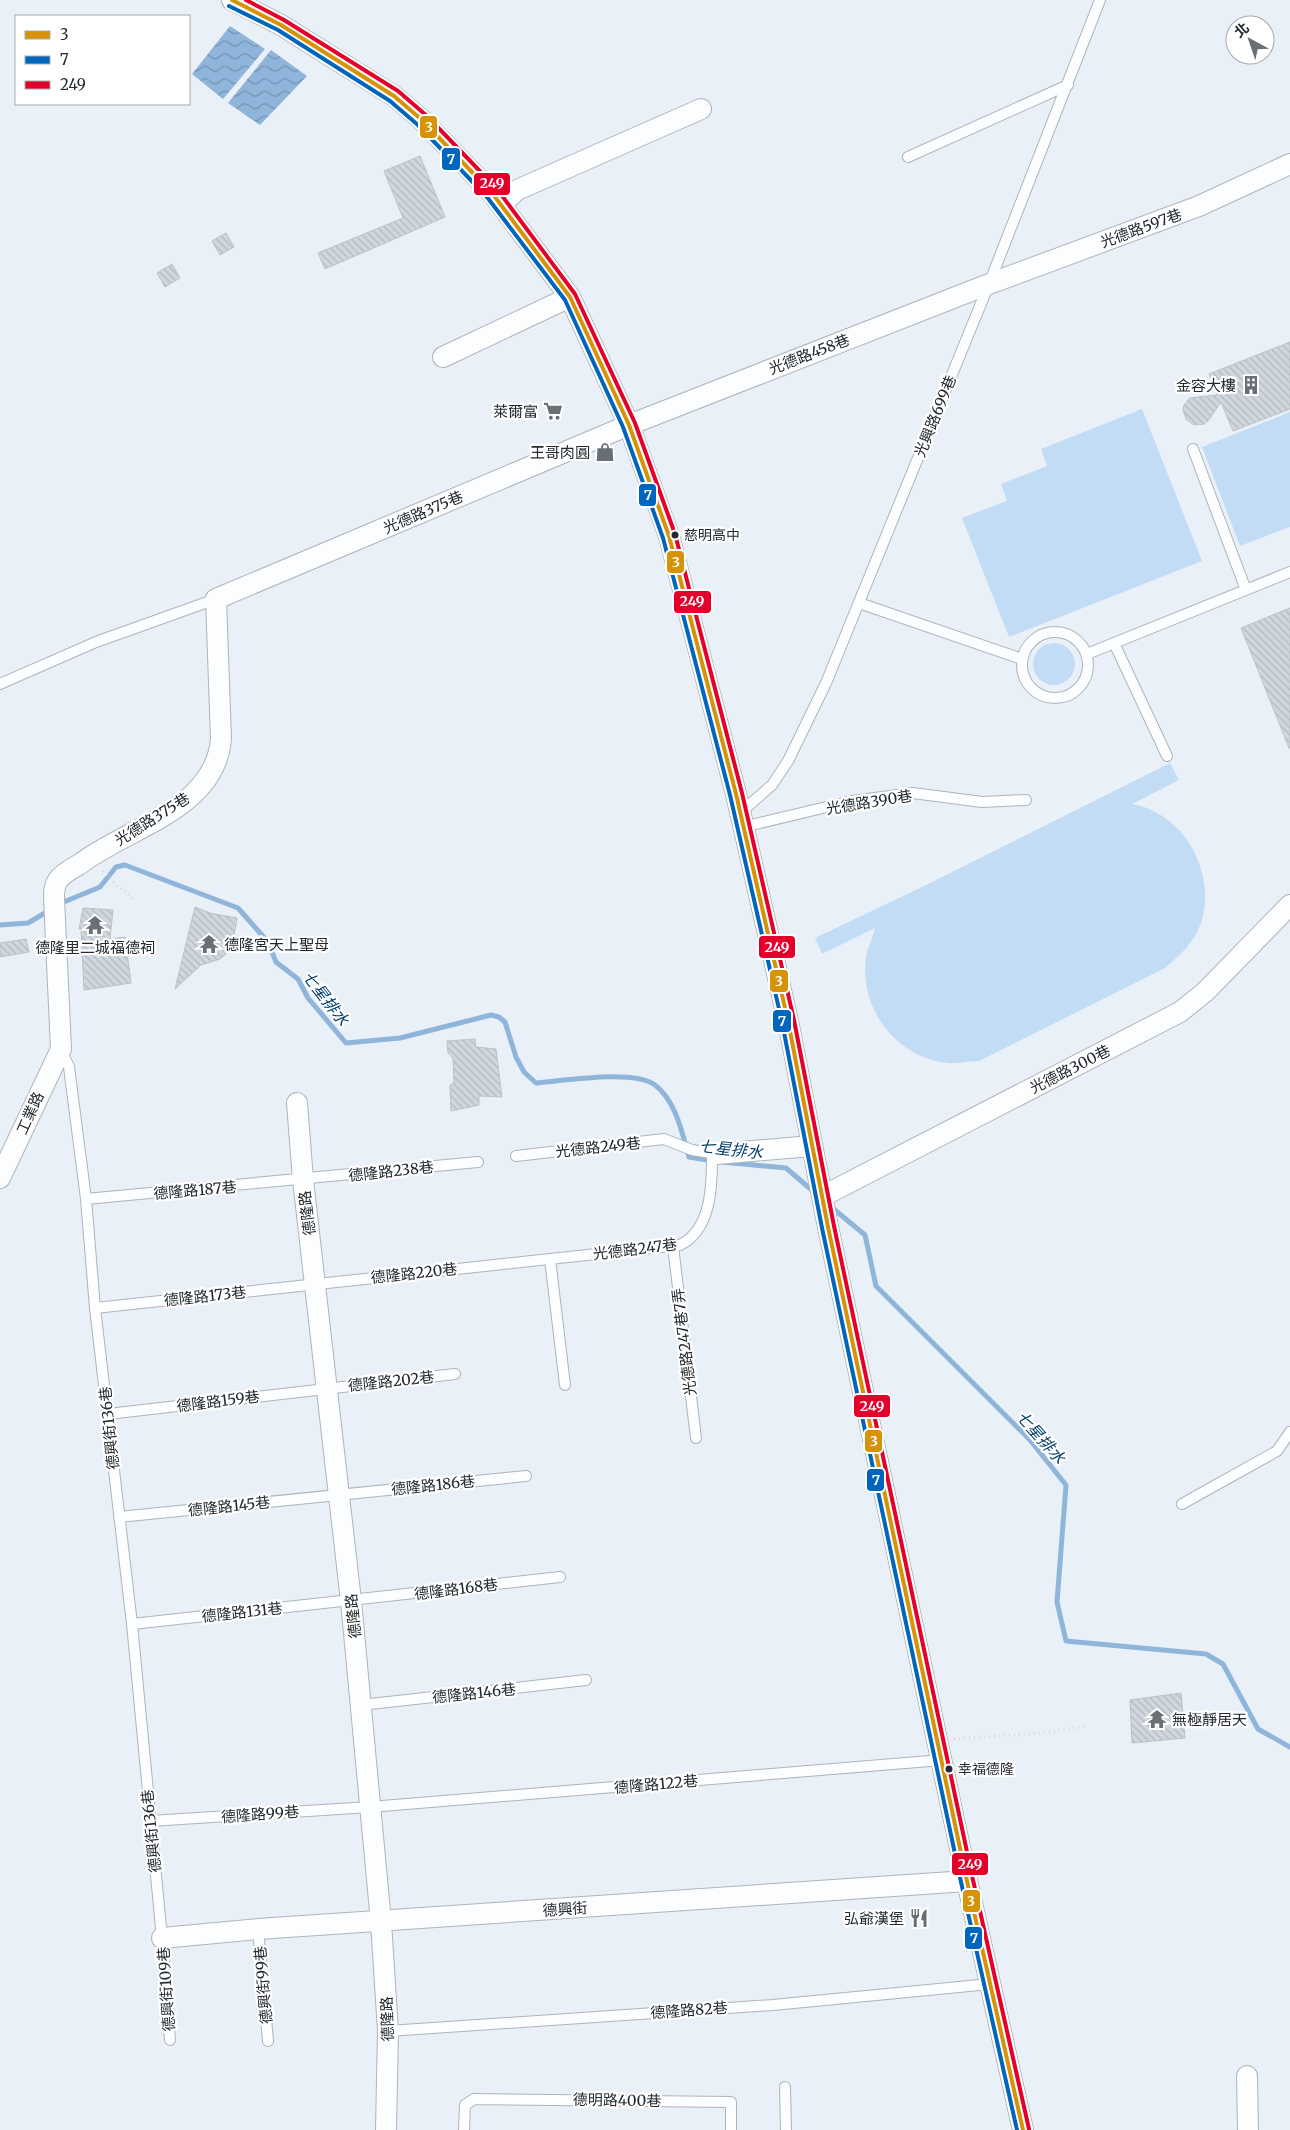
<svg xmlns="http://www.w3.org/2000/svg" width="1290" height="2130" font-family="Merriweather,'Noto Sans TC',serif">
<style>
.green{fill:#c3dcf6}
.water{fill:url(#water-waves)}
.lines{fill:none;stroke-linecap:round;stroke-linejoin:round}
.stream{stroke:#90b5db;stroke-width:5}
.building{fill:url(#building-back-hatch);stroke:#bcc2c9}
.lane-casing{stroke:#aeb4ba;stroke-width:12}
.street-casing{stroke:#aeb4ba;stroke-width:22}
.path{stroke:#d6d8da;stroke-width:3;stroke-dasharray:1 4;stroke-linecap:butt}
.lane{stroke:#fcfdfe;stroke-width:10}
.street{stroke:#fcfdfe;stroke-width:20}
.bus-1-casing{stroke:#fff;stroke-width:8}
.bus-2-casing{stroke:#fff;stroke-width:8}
.bus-3-casing{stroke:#fff;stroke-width:8}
.bus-1{stroke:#d79307;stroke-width:4}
.bus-2{stroke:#0065bd;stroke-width:4}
.bus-3{stroke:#e4002b;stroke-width:4}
.bus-dot{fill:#23292f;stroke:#fff;stroke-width:2}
.labels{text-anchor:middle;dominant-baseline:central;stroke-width:4.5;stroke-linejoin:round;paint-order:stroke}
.bus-label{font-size:14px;fill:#23292f;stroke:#fff;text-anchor:start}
.street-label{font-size:15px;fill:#23292f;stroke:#fff}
.poi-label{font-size:15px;fill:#23292f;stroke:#fff;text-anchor:end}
.water-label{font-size:16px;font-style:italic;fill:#023e6d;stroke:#fff}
.line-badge{stroke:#fff;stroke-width:2}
.badge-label{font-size:14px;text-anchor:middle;font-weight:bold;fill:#fff}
</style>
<defs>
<pattern id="water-waves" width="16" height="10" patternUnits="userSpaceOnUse" patternTransform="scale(1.25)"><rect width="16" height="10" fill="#90b5db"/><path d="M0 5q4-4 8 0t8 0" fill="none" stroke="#7593b2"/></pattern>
<pattern id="building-back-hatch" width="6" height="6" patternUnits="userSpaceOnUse" patternTransform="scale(1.25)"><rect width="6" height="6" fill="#d1d7de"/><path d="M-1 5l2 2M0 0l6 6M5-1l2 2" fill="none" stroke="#b3b9bf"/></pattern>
</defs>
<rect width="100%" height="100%" fill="#e9f0f8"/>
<path class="green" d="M1142 409 1202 561 1009 637 962 518 1007 501 1001 484 1047 466 1041 449Z
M1290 412V527L1240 546 1202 447Z
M1033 664a21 21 0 1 1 42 0a21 21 0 1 1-42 0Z
M1170 763 1179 780 1132 804C1185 813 1217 874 1201 923 1194 943 1180 955 1165 968L979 1061C969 1061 958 1064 948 1063 897 1058 859 1009 866 958 867 948 873 938 875 928L822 954 815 938 920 888Z"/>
<path class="water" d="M230 26 265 49 223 99 192 74Z
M271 50 307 76 260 125 228 103Z"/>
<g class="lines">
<path class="stream" d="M59 904 100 887 116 867 125 865 238 908 268 942 276 962 298 979 308 998 346 1043 400 1038 491 1015 499 1017 505 1022 516 1057 524 1072 536 1083C563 1081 634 1069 655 1085 676 1101 682 1133 689 1157L713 1161
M0 925 28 923 50 910
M722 1162 786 1168 814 1192
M830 1206 865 1235 876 1286 1030 1440 1066 1485 1057 1602 1066 1641 1206 1654 1223 1664 1258 1729 1290 1747"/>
</g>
<path class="building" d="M420 156 445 217 325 269 318 253 403 218 384 171Z
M226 233 234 247 220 255 212 241Z
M172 264 180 278 165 287 157 273Z
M1290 342V409L1233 431 1221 402 1208 421 1204 424 1194 425 1186 419 1183 410 1184 405 1190 398 1217 395 1209 374Z
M1290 608V748H1289L1241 628Z
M195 907 210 913 237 918 232 949 220 959 201 965 175 989Z
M83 908 113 910 110 939 125 937 131 983 84 990 81 930 79 929Z
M26 939 29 952 0 957V943Z
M475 1039 476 1047 496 1049 502 1097 479 1096V1105L451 1111 450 1085 454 1083 453 1058 448 1053 447 1041Z
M1181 1693 1185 1738 1132 1743 1130 1700Z"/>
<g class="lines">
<g class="lane-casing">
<path id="lane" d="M908 157 1068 85
M1193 449 1246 590
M859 603 1022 659
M1022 665a33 33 0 1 1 66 0a33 33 0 1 1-66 0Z
M1114 643 1167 756
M1087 654 1290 572
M0 684 96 642 216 599
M740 813 772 785 788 761 826 683 989 284 1100 0
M743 827 852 801 913 793 982 802 1026 800
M61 1050 69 1067 86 1199 95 1308 132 1624 162 1938 170 2040
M516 1156 664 1139 692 1150 717 1154
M86 1199 478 1162
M673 1246 696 1438
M550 1259 565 1385
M95 1308 680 1245C711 1230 712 1187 712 1158L717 1154
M108 1414 455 1374
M1182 1504 1277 1451 1290 1432
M119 1517 526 1476
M132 1624 560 1577
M361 1705 586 1680
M150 1821 370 1807 942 1760
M258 1929 268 2041
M388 2031 773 2005 990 1984
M785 2087 786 2130
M464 2130 465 2105 474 2099 731 2102V2130"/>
</g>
<g class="street-casing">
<path id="street" d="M232 0 281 25 394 96 422 120 492 193 570 297 629 425 669 536 736 794 788 1021 828 1227 967 1881 1023 2130
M501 205 517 190 701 109
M443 357 570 297
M297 1103 303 1180 351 1601 381 1922 388 2031 386 2130
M717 1154 811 1146
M0 1178 61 1049 54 898C54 892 54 886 58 880 63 873 73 868 80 864 128 827 215 810 221 739L216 599 629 425 989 284 1199 206 1290 164
M823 1196 1180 1012 1205 992 1290 905
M162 1938 258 1929 967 1881
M1247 2076 1248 2130"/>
</g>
<path class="path" d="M103 871 117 886 128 893 133 899
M954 1739 1044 1733 1085 1726"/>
<use href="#lane" class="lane"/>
<use href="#street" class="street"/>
<g class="bus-1-casing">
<path id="bus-1" d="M232 0 281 25 394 96 422 120 492 193 570 297 629 425 669 536 736 794 788 1021 828 1227 967 1881 1023 2130"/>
</g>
<g class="bus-2-casing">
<path id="bus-2" d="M229 6 278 30 390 101 418 125 487 197 565 300 623 427 663 538 730 795 782 1022 822 1228 961 1882 1017 2130"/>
</g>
<g class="bus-3-casing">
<path id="bus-3" d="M246 0 284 20 398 91 427 116 497 189 575 294 635 423 675 534 742 793 794 1020 834 1226 973 1880 1029 2129"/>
</g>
<use href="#bus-1" class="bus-1"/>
<use href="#bus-2" class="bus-2"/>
<use href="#bus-3" class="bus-3"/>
</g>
<defs>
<g id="building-bare" transform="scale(1.5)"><path d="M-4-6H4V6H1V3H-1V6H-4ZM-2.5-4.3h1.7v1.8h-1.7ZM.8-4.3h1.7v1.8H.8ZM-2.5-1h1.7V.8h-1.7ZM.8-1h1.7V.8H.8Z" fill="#686f75" stroke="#fff" stroke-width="2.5" paint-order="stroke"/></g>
<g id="supermarket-bare" transform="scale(1.5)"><path d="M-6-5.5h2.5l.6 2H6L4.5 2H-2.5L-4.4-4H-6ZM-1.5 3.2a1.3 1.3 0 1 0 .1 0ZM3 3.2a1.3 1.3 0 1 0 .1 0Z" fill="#686f75" stroke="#fff" stroke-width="2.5" paint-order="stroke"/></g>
<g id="shop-bare" transform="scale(1.5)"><path d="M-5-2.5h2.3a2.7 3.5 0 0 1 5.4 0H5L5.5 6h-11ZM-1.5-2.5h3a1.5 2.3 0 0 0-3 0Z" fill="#686f75" stroke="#fff" stroke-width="2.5" paint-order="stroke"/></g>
<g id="temple-bare" transform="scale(1.5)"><path d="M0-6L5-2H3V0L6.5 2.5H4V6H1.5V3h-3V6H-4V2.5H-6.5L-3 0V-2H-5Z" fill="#686f75" stroke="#fff" stroke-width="2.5" paint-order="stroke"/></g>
<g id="restaurant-bare" transform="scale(1.5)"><path d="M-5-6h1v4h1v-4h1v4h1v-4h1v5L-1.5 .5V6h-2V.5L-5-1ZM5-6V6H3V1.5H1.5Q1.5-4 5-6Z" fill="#686f75" stroke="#fff" stroke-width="2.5" paint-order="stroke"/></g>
</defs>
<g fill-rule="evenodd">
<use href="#building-bare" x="1251" y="385"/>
<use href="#supermarket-bare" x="553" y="411"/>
<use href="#shop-bare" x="605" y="452"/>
<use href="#temple-bare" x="95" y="925"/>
<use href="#temple-bare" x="209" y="944"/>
<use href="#temple-bare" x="1157" y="1719"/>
<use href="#restaurant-bare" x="919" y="1918"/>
</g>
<g class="bus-dot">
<circle cx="675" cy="535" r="4.5"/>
<circle cx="949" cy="1769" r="4.5"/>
</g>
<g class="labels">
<g class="bus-label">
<text x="684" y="535">慈明高中</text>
<text x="958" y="1769">幸福德隆</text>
</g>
<g class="street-label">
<text transform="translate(1141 228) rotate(-20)">光德路597巷</text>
<text transform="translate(809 354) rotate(-21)">光德路458巷</text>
<text transform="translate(935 416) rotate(-68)">光興路699巷</text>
<text transform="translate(423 512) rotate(-23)">光德路375巷</text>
<text transform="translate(869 802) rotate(-9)">光德路390巷</text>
<text transform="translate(152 819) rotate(-32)">光德路375巷</text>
<text transform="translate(1070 1069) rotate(-27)">光德路300巷</text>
<text transform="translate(30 1113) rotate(-66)">工業路</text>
<text transform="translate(598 1147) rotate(-6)">光德路249巷</text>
<text transform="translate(391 1171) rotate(-6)">德隆路238巷</text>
<text transform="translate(195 1190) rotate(-5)">德隆路187巷</text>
<text transform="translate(307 1213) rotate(-97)">德隆路</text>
<text transform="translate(635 1249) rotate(-7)">光德路247巷</text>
<text transform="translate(414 1273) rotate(-6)">德隆路220巷</text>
<text transform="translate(205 1296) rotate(-6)">德隆路173巷</text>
<text transform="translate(684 1342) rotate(-97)">光德路247巷7弄</text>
<text transform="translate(391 1381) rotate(-6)">德隆路202巷</text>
<text transform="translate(218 1401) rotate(-7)">德隆路159巷</text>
<text transform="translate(109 1428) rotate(-96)">德興街136巷</text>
<text transform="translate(433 1485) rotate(-6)">德隆路186巷</text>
<text transform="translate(229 1506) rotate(-6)">德隆路145巷</text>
<text transform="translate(456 1589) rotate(-7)">德隆路168巷</text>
<text transform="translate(242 1612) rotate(-6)">德隆路131巷</text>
<text transform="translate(353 1616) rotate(-96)">德隆路</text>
<text transform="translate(474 1693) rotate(-6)">德隆路146巷</text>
<text transform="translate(656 1784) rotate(-5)">德隆路122巷</text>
<text transform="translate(260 1814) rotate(-4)">德隆路99巷</text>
<text transform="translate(151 1831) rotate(-96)">德興街136巷</text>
<text transform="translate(565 1909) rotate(-4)">德興街</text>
<text transform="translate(263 1985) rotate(-95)">德興街99巷</text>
<text transform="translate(166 1989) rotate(-94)">德興街109巷</text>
<text transform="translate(689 2010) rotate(-4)">德隆路82巷</text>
<text transform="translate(387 2019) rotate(-92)">德隆路</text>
<text transform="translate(617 2100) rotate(1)">德明路400巷</text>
</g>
<g class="poi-label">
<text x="1236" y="385">金容大樓</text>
<text x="538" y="411">萊爾富</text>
<text x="590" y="452">王哥肉圓</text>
<text x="224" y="944" text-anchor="start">德隆宮天上聖母</text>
<text x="95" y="947" text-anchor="middle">德隆里二城福德祠</text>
<text x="1172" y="1719" text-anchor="start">無極靜居天</text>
<text x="904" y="1918">弘爺漢堡</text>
</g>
<g class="water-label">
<text transform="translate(326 998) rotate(52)">七星排水</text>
<text transform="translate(731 1149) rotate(6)">七星排水</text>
<text transform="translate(1041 1437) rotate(48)">七星排水</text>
</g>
</g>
<g class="line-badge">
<rect x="419" y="115" width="19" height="24" rx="5" fill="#d79307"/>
<rect x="441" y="147" width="20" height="24" rx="5" fill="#0065bd"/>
<rect x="473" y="172" width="38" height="24" rx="5" fill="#e4002b"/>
<rect x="638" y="483" width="19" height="24" rx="5" fill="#0065bd"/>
<rect x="666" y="550" width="19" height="24" rx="5" fill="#d79307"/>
<rect x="673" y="590" width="39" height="24" rx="5" fill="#e4002b"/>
<rect x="758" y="935" width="38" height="24" rx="5" fill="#e4002b"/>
<rect x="769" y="969" width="20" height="24" rx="5" fill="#d79307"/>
<rect x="772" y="1009" width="20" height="24" rx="5" fill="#0065bd"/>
<rect x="853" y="1394" width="38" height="24" rx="5" fill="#e4002b"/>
<rect x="864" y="1429" width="19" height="24" rx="5" fill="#d79307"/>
<rect x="866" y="1468" width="19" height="24" rx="5" fill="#0065bd"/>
<rect x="951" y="1852" width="38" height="24" rx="5" fill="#e4002b"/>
<rect x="962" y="1889" width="19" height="24" rx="5" fill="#d79307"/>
<rect x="964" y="1926" width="19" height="24" rx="5" fill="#0065bd"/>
</g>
<g class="badge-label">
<text x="429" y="132">3</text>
<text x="451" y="164">7</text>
<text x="492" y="188">249</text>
<text x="648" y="500">7</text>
<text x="676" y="567">3</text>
<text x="692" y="606">249</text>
<text x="777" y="952">249</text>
<text x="779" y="986">3</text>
<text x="782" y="1026">7</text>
<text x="872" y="1411">249</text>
<text x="874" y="1446">3</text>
<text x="876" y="1485">7</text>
<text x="970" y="1869">249</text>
<text x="971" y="1906">3</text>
<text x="974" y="1943">7</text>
</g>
<rect x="15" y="15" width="175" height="90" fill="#ffffff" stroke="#a7a9ac"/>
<rect x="25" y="31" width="25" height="8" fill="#d79307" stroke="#a7a9ac"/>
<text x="60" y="40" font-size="15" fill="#23292f">3</text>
<rect x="25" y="56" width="25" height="8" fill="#0065bd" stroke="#a7a9ac"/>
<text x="60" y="65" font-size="15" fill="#23292f">7</text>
<rect x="25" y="81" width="25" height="8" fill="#e4002b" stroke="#a7a9ac"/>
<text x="60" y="90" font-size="15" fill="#23292f">249</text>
<g transform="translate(1250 40) rotate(320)"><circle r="24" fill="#ffffff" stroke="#a7a9ac"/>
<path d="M0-4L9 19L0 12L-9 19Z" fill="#686f75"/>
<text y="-8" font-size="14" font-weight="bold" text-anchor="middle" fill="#23292f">北</text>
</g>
</svg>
